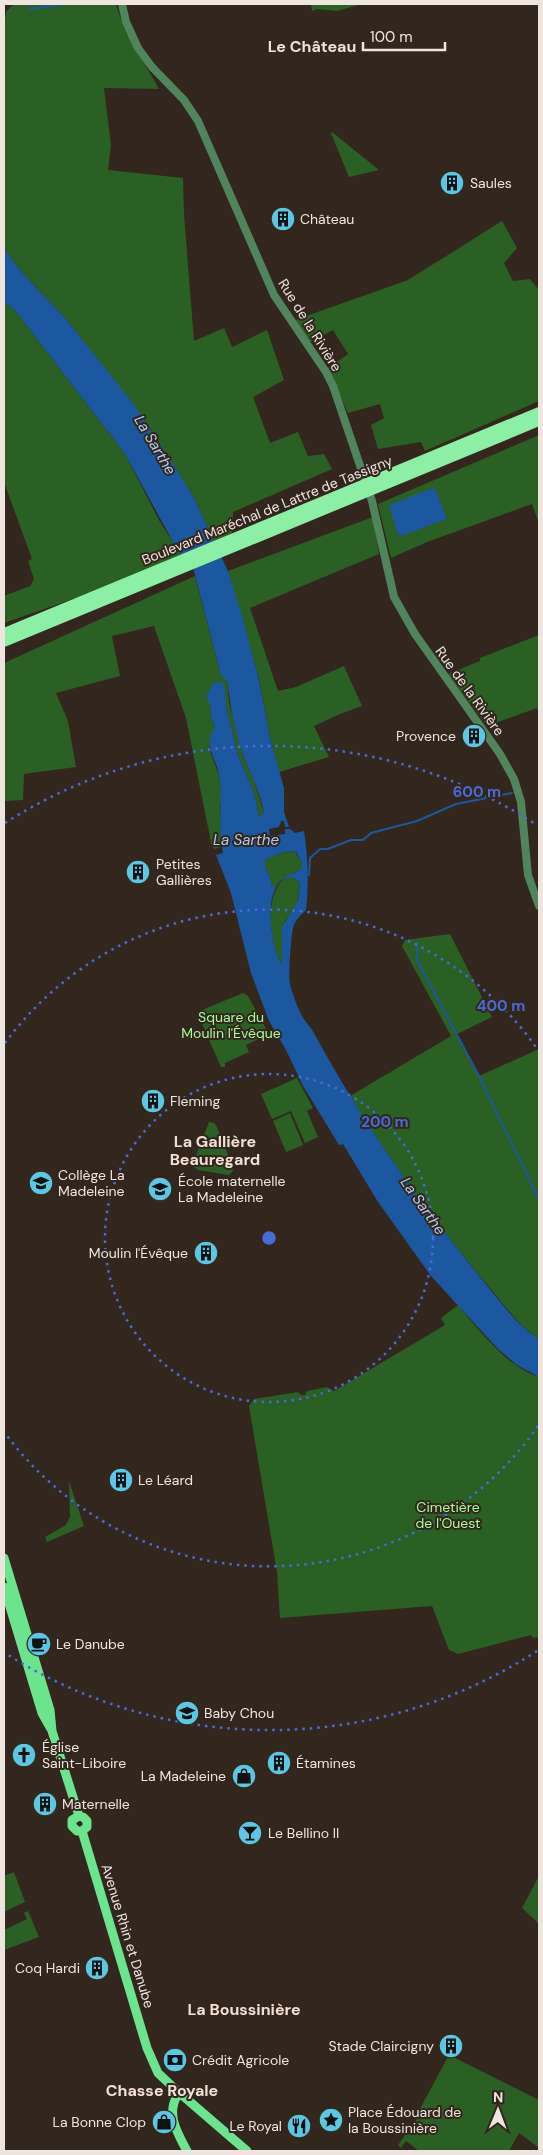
<svg xmlns="http://www.w3.org/2000/svg" width="543" height="2155" font-family="'DM Sans',sans-serif">
<style>
.green{fill:#2a6024}
.water{fill:#1c589f;fill-rule:evenodd}
.lines{fill:none;stroke-linecap:round;stroke-linejoin:round}
.stream{stroke:#1c589f;stroke-width:2}
.tertiary{stroke:#50855c;stroke-width:8}
.primary{stroke:#6ce38d;stroke-width:9}
.trunk{stroke:#8cefa6;stroke-width:10}
.ring{fill:none;stroke:#476cd9;stroke-width:2.5;stroke-dasharray:2.5 5}
.labels{text-anchor:middle;dominant-baseline:central;stroke-width:4;stroke-linejoin:round;paint-order:stroke}
.poi-label{font-size:14px;fill:#efe5df;stroke:#33261c;text-anchor:start}
.street-label{font-size:14px;fill:#efe5df;stroke:#33261c}
.park-label{font-size:14px;fill:#a3fe98;stroke:#33261c}
.water-label{font-size:15px;font-style:italic;fill:#aeccf3;stroke:#33261c}
.quarter-label{font-size:16px;font-weight:bold;fill:#f2e0d3;stroke:#33261c}
.centre{fill:#476cd9;stroke:#33261c;stroke-width:2.5}
.ring-label{font-size:15px;text-anchor:middle;font-weight:bold;fill:#476cd9;stroke:#33261c;stroke-width:4;stroke-linejoin:round;paint-order:stroke}
</style>
<rect width="100%" height="100%" fill="#33261c"/>
<path class="green" d="M14 4H116L124 28 159 89 104 88 111 145 108 170 183 178 184 214 194 341 224 328 232 347 267 330 284 380 253 397 270 443 298 432 308 456 324 454 332 469 233 512 232 533 215 543 194 498 144 419 65 318 18 268 4 248V27L6 12Z
M311 4H362L337 11 317 9 312 11Z
M332 132 379 170 349 177 331 133Z
M502 221 517 248 504 263 513 281 530 279 539 290V401L425 451 421 442 378 449 371 425 384 418 380 404 348 413 328 368 348 354 333 330 310 342 295 320 408 280Z
M4 301 18 314 125 454 159 520 181 555 102 589 4 623V596L30 586 34 579 28 561 32 559 4 482Z
M539 435V524L532 504 427 542 391 558 378 504Z
M373 517 379 554 250 608 278 691 296 687 344 666 362 706 340 714 314 726 329 757 279 772 271 742 258 675 228 571Z
M195 576 220 672 227 680 229 702 243 755 254 781 264 812 259 817 254 793 238 755 225 702 210 704 211 717 215 727 209 748 219 775 222 800 220 805 221 847 215 849 212 847 186 718 154 626 112 636 120 676 56 693 68 721 76 767 24 774 23 800 5 801 4 663Z
M539 635V715L537 708 487 726 448 674 480 661V658Z
M288 851 295 852 302 863V867L297 872 285 876 275 887H272L269 874 265 867V861L268 858Z
M288 877H293L300 883 297 905 285 921 282 965C269 946 263 888 288 877Z
M450 934 492 1017 457 1034 479 1076 539 1049V1339C517 1325 501 1301 484 1281 435 1223 389 1161 350 1096L451 1036 402 946 405 940Z
M243 993 248 996 269 1034 246 1045 249 1052 225 1063V1067H221L197 1012Z
M297 1078 313 1108 307 1111 318 1137 305 1143 291 1111 272 1119 261 1094Z
M290 1113 303 1145 286 1152 273 1121Z
M209 1122 214 1123 217 1127 232 1165 233 1171 229 1175 198 1170 192 1166Z
M458 1305C480 1331 506 1366 539 1377V1637L533 1638 531 1635 458 1654 449 1650 432 1606 280 1618 277 1572 249 1406 254 1399 298 1392 301 1395H305L307 1391 327 1387 334 1391 445 1325 441 1318Z
M69 1481 84 1526 47 1542 45 1537 66 1525 70 1517Z
M14 1872 25 1902 4 1912V1876Z
M539 1876V1924L522 1908Z
M28 1911 39 1937 4 1950V1930L27 1919 24 1913Z
M449 2055 539 2100V2148L519 2133 509 2151H419L406 2141 401 2148 398 2145 417 2119 415 2118Z"/>
<path class="water" d="M4 248 18 268 65 318 132 402 174 465 194 498 228 571 243 619 258 676 271 742 284 788V812L289 827H285L284 821H281L279 827 269 829 270 836 285 834V829H290L295 833 304 831C308 858 309 882 306 910 301 915 295 920 293 928 291 936 288 977 290 984 293 995 297 1007 302 1016 306 1023 312 1028 315 1035 362 1121 415 1197 477 1273 496 1296 515 1324 539 1339V1377L517 1365 498 1349 431 1276 378 1202 343 1144 339 1145 303 1086 286 1050 269 1021 251 973 231 893 216 855 223 853C217 827 223 801 219 775 216 757 202 745 215 727L211 717 210 704 206 697 213 684 218 681 224 684 226 706 238 755 254 793 259 817 264 812C260 793 251 775 244 757 235 733 230 705 227 680L223 678 220 672 193 567 179 553 125 454 18 314 4 301ZM288 851 296 852 302 863V867L297 872 285 876 275 887H272L269 874 265 867V861L268 858ZM293 877 300 883 298 901 282 927V965C270 947 260 877 293 877Z
M430 489H435L447 519 401 536 397 532 389 505Z"/>
<g class="lines">
<path class="stream" d="M29 9 66 4
M309 875 310 858 320 849H328L351 840H363L371 833 417 821 456 804 512 793
M417 943V960L479 1076 539 1200"/>
<path class="tertiary" d="M122 4 126 22 138 48 152 67 184 100 198 121 274 295 326 372 333 386 372 501 394 597 415 634 500 754 514 779 521 802 528 875 539 906"/>
<path class="primary" d="M4 1558 50 1710 52 1731 79 1816
M4 1587 42 1713 51 1729
M79 1816 72 1820V1826L77 1831H82
M79 1816 83 1817 87 1821V1827L82 1831
M82 1831 147 2048 158 2073 175 2089 174 2093 177 2096
M177 2096 182 2095 247 2151
M177 2096C166 2115 178 2134 187 2151"/>
<path class="trunk" d="M4 633 539 412
M4 642 539 421"/>
</g>
<g class="ring">
<circle cx="269" cy="1238" r="164"/>
<path d="M538 1426A328 328 0 0 1 5 1433M5 1043A328 328 0 0 1 538 1050"/>
<path d="M537 1651A492 492 0 0 1 5 1653M5 823A492 492 0 0 1 537 825"/>
</g>
<defs>
<g id="building-disc" transform="scale(1.25)"><circle r="9.5" fill="#5ac8e5" stroke="#33261c"/><path d="M-4-6H4V6H1V3H-1V6H-4ZM-2.5-4.3h1.7v1.8h-1.7ZM.8-4.3h1.7v1.8H.8ZM-2.5-1h1.7V.8h-1.7ZM.8-1h1.7V.8H.8Z" fill="#111"/></g>
<g id="school-disc" transform="scale(1.25)"><circle r="9.5" fill="#5ac8e5" stroke="#33261c"/><path d="M0-5L7-2L0 1L-7-2ZM-4 1L0 2.5L4 1V4Q0 6-4 4Z" fill="#111"/></g>
<g id="cafe-disc" transform="scale(1.25)"><circle r="9.5" fill="#5ac8e5" stroke="#33261c"/><path d="M-5.5-4.5H6V0H3Q3 3.5 0 3.5H-2.5Q-5.5 3.5-5.5 0ZM3-3.2v2h1.7v-2ZM-6 4.5H4V6H-6Z" fill="#111"/></g>
<g id="church-disc" transform="scale(1.25)"><circle r="9.5" fill="#5ac8e5" stroke="#33261c"/><path d="M-1.2-6h2.4v3.5h3.3v2.4h-3.3V6h-2.4V-.1h-3.3v-2.4h3.3Z" fill="#111"/></g>
<g id="shop-disc" transform="scale(1.25)"><circle r="9.5" fill="#5ac8e5" stroke="#33261c"/><path d="M-5-2.5h2.3a2.7 3.5 0 0 1 5.4 0H5L5.5 6h-11ZM-1.5-2.5h3a1.5 2.3 0 0 0-3 0Z" fill="#111"/></g>
<g id="bar-disc" transform="scale(1.25)"><circle r="9.5" fill="#5ac8e5" stroke="#33261c"/><path d="M-6-5H6L.8 .8V4.5H3.5V6h-7V4.5H-.8V.8Z" fill="#111"/></g>
<g id="bank-disc" transform="scale(1.25)"><circle r="9.5" fill="#5ac8e5" stroke="#33261c"/><path d="M-6-4H6V4H-6ZM0-2.3a2.3 2.3 0 1 0 0 4.6a2.3 2.3 0 1 0 0-4.6Z" fill="#111"/></g>
<g id="sight-disc" transform="scale(1.25)"><circle r="9.5" fill="#5ac8e5" stroke="#33261c"/><path d="M0-6L1.8-2.2L6-1.7L2.9 1.2L3.7 5.4L0 3.3L-3.7 5.4L-2.9 1.2L-6-1.7L-1.8-2.2Z" fill="#111"/></g>
<g id="restaurant-disc" transform="scale(1.25)"><circle r="9.5" fill="#5ac8e5" stroke="#33261c"/><path d="M-5-6h1v4h1v-4h1v4h1v-4h1v5L-1.5 .5V6h-2V.5L-5-1ZM5-6V6H3V1.5H1.5Q1.5-4 5-6Z" fill="#111"/></g>
</defs>
<g fill-rule="evenodd">
<use href="#building-disc" x="452" y="183"/>
<use href="#building-disc" x="283" y="219"/>
<use href="#building-disc" x="474" y="736"/>
<use href="#building-disc" x="138" y="872"/>
<use href="#building-disc" x="153" y="1101"/>
<use href="#school-disc" x="41" y="1183"/>
<use href="#school-disc" x="160" y="1189"/>
<use href="#building-disc" x="206" y="1253"/>
<use href="#building-disc" x="121" y="1480"/>
<use href="#cafe-disc" x="39" y="1644"/>
<use href="#school-disc" x="187" y="1713"/>
<use href="#church-disc" x="24" y="1755"/>
<use href="#building-disc" x="279" y="1763"/>
<use href="#shop-disc" x="244" y="1776"/>
<use href="#building-disc" x="45" y="1804"/>
<use href="#bar-disc" x="250" y="1833"/>
<use href="#building-disc" x="97" y="1968"/>
<use href="#building-disc" x="451" y="2046"/>
<use href="#bank-disc" x="175" y="2060"/>
<use href="#sight-disc" x="331" y="2120"/>
<use href="#shop-disc" x="164" y="2122"/>
<use href="#restaurant-disc" x="299" y="2126"/>
</g>
<g class="labels">
<g class="poi-label">
<text x="470" y="183">Saules</text>
<text x="300" y="219">Château</text>
<text x="456" y="736" text-anchor="end">Provence</text>
<text x="156" y="864">Petites<tspan x="156" dy="16">Gallières</tspan></text>
<text x="170" y="1101">Fleming</text>
<text x="58" y="1175">Collège La<tspan x="58" dy="16">Madeleine</tspan></text>
<text x="178" y="1181">École maternelle<tspan x="178" dy="16">La Madeleine</tspan></text>
<text x="188" y="1253" text-anchor="end">Moulin l'Évêque</text>
<text x="138" y="1480">Le Léard</text>
<text x="56" y="1644">Le Danube</text>
<text x="204" y="1713">Baby Chou</text>
<text x="42" y="1747">Église<tspan x="42" dy="16">Saint-Liboire</tspan></text>
<text x="296" y="1763">Étamines</text>
<text x="226" y="1776" text-anchor="end">La Madeleine</text>
<text x="62" y="1804">Maternelle</text>
<text x="268" y="1833">Le Bellino II</text>
<text x="80" y="1968" text-anchor="end">Coq Hardi</text>
<text x="434" y="2046" text-anchor="end">Stade Claircigny</text>
<text x="192" y="2060">Crédit Agricole</text>
<text x="348" y="2112">Place Édouard de<tspan x="348" dy="16">la Boussinière</tspan></text>
<text x="146" y="2122" text-anchor="end">La Bonne Clop</text>
<text x="282" y="2126" text-anchor="end">Le Royal</text>
</g>
<g class="street-label">
<text transform="translate(310 325) rotate(58)">Rue de la Rivière</text>
<text transform="translate(267 510) rotate(-22)">Boulevard Maréchal de Lattre de Tassigny</text>
<text transform="translate(470 691) rotate(54)">Rue de la Rivière</text>
<text transform="translate(128 1936) rotate(73)">Avenue Rhin et Danube</text>
</g>
<g class="park-label">
<text x="231" y="1017">Square du<tspan x="231" dy="16">Moulin l'Évêque</tspan></text>
<text x="448" y="1507">Cimetière<tspan x="448" dy="16">de l'Ouest</tspan></text>
</g>
<g class="water-label">
<text transform="translate(155 445) rotate(59)">La Sarthe</text>
<text x="246" y="840">La Sarthe</text>
<text transform="translate(423 1206) rotate(55)">La Sarthe</text>
</g>
<g class="quarter-label">
<text x="312" y="46">Le Château</text>
<text x="215" y="1141">La Gallière<tspan x="215" dy="18">Beauregard</tspan></text>
<text x="244" y="2009">La Boussinière</text>
<text x="162" y="2090">Chasse Royale</text>
</g>
</g>
<circle cx="269" cy="1238" r="8" class="centre"/>
<g class="ring-label">
<text x="477" y="797">600 m</text>
<text x="501" y="1011">400 m</text>
<text x="385" y="1127">200 m</text>
</g>
<rect width="543" height="2155" fill="none" stroke="#efe5df" stroke-width="10"/>
<g transform="translate(498 2110) rotate(1)" stroke="#33261c" stroke-width="4" paint-order="stroke">
<path d="M0-4L9 19L0 12L-9 19Z" fill="#efe5df"/>
<text y="-8" font-size="14" font-weight="bold" text-anchor="middle" fill="#efe5df">N</text>
</g>
<path d="M363 42v8h82v-8" fill="none" stroke="#efe5df" stroke-width="2.5"/>
<text x="370" y="42" font-size="15" fill="#efe5df" stroke="#33261c" stroke-width="4" paint-order="stroke">100 m</text>
</svg>
